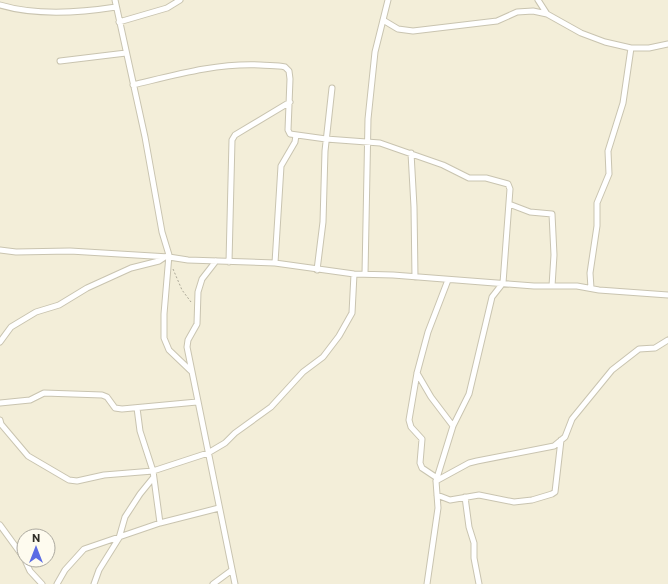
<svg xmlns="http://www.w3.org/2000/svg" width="668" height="584" font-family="Commissioner,sans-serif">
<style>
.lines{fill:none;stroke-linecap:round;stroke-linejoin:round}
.minor-casing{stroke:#c9c4b0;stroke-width:7}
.path{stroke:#aca898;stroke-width:1;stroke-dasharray:2 2;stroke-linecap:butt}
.minor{stroke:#fff;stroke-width:5}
</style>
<rect width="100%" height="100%" fill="#f3eed9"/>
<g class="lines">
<g class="minor-casing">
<path id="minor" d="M115 0 145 137 162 232 169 255 164 314V338L169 350 192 372
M538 0 547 14
M0 5C37 16 78 13 116 7
M383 20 398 29 413 31 497 21 517 12 533 11 547 14 581 33 605 42 631 48H649L668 44
M119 22 167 8 180 0
M60 61 126 53
M133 85C175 75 216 63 260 65 268 66 277 65 285 67L289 71 290 79 288 130 290 134 326 139 380 143 443 165 469 178H486L508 184 510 189 503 283 492 297 469 394 453 426 436 481 438 508 427 584
M411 153 414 207 415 277
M509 204 530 212 552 214 554 255 552 286
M0 250 16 252 70 251 169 257 188 260 275 263 354 274 393 275 534 286H577L599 290 668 295
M216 261 202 279 198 292 197 324 188 340 187 347 235 584
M229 262 232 140 235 135 290 102
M275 263 281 166 295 142 296 135
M317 270 323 222 325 151 332 88
M365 274 368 119 375 52 388 0
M591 288 590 273 597 226V203L609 174 608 151 623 103 631 48
M0 342 11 327 36 312 59 305 87 288 131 268 159 261 165 257
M417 373 431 397 453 426
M0 403 30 400 44 393 102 395 107 397 115 408 122 409 197 402
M137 408 140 431 153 471 160 523
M0 420 1 424 28 456 69 480 77 481 104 475 153 471 208 453 225 443 235 433 271 407 303 372 323 357 339 336 352 313 354 274
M437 478 422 468 420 463 422 439 411 427 409 420 417 373 428 332 448 280
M436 481 469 463 477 461 554 446 565 437 572 419 612 370 639 349 655 348 668 340
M437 495 450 500 479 495 514 502 532 500 552 494 555 492 561 440
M465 497 469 527 474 543V558L479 584
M0 525 24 558
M25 560 30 571 42 584
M57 584 65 570 84 549 160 523 219 508
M94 584 99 570 119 538 125 517 140 494 153 478
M213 584 232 570"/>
</g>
<path class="path" d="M173 269 182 290 191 302"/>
<use href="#minor" class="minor"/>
</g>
<g transform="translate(36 548)"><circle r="19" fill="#fefbef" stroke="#aca99f"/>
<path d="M0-3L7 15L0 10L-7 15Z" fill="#5c6ce4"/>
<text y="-6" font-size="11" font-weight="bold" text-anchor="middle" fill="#302d26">N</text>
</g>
</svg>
